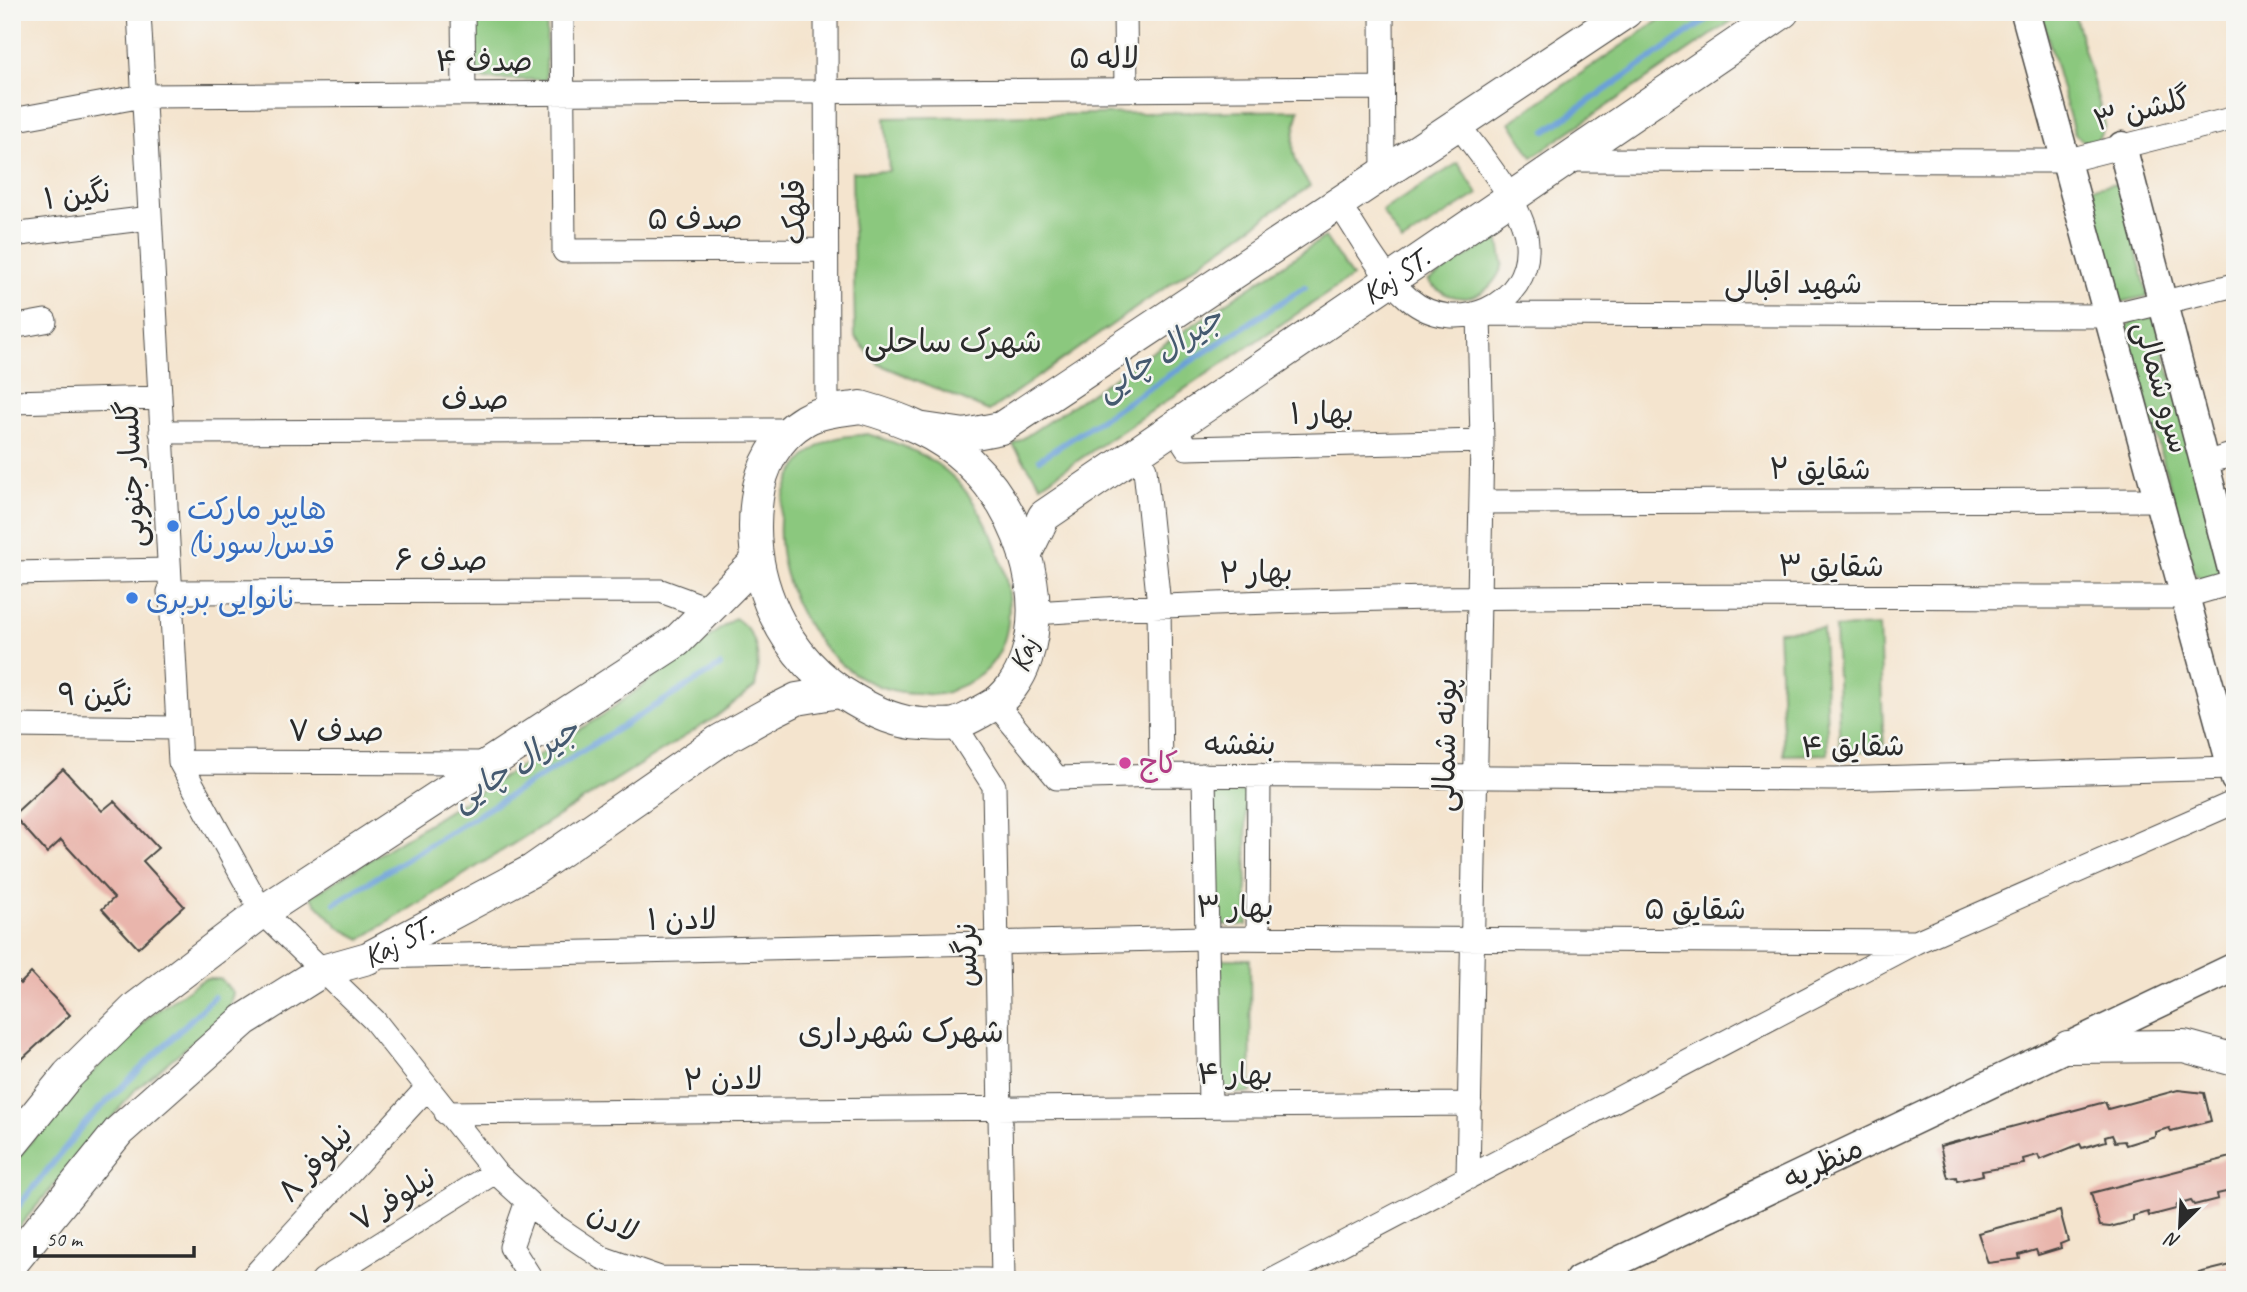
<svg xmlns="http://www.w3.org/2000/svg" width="2247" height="1292" font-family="Caveat,'Playpen Sans Arabic',sans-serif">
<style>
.green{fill:#8bc87e;stroke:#5b7a54;stroke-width:2}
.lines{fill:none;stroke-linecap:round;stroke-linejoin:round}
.stream{stroke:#6ba0d8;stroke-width:6}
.building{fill:#e9b5ac}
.minor-casing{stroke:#494743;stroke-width:25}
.tertiary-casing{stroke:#494743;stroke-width:31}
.secondary-casing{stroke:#494743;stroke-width:34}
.minor{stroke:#fff;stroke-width:23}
.tertiary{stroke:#fff;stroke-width:28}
.secondary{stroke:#fff;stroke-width:32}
.shop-dot{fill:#3f7fe0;stroke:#f6f6f2;stroke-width:2.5}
.hotel-dot{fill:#d1479c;stroke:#f6f6f2;stroke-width:2.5}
.labels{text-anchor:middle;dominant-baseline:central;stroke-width:5;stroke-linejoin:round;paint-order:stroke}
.street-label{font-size:30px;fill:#2b2b2b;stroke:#f6f6f2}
.shop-label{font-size:30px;fill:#366cbe;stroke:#f6f6f2;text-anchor:start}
.hotel-label{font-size:30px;fill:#b23c85;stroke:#f6f6f2;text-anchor:start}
.neighbourhood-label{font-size:32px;fill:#2b2b2b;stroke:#f6f6f2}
.water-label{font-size:32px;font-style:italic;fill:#455a70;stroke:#f6f6f2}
</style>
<rect width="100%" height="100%" fill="#f6f6f2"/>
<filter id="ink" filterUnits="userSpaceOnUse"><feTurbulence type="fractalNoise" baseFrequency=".0143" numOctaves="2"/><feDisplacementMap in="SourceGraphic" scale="14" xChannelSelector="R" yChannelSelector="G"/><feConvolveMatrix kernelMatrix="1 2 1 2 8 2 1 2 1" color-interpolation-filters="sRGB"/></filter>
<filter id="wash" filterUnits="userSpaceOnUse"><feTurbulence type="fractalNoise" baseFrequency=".00686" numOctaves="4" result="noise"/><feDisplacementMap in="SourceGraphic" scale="28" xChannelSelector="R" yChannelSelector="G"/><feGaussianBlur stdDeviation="1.57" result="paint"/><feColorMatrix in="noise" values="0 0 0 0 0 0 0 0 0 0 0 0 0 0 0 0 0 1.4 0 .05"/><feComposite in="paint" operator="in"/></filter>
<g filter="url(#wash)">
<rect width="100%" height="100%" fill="#f4e4ce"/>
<path class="green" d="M473 12H547L546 80 473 79Z
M1671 12H1745L1532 157 1510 122Z
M2041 12H2074L2105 125 2097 141 2084 142 2074 133Z
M1299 110C1291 144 1289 157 1310 186L989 411 878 364 855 337 852 172 889 171 885 118Z
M1458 163 1478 194 1402 242 1382 211Z
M2111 184H2119L2148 296 2117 303 2087 194 2093 188Z
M1325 237 1352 277 1041 485 1013 445Z
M1498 237 1503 264C1490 301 1455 309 1428 281Z
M2145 317 2155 318 2223 572 2210 582 2199 578 2194 572 2126 328 2131 322Z
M867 434C899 443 931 455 955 479 998 523 1040 634 976 678 968 684 957 687 948 692 939 696 927 694 916 693 828 691 770 590 781 510 785 483 796 459 821 445 834 436 851 436 867 434Z
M735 618C760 634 760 660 755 687L716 717 361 939 340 928 310 897 603 715Z
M1879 626 1884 751 1840 753 1835 628Z
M1823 629 1828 754 1784 755 1778 631Z
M1214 792H1246L1247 925H1215Z
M1218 959H1250L1251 1093H1219Z
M204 979H221L233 993 228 1012 135 1090 12 1235V1165L65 1099 151 1015Z"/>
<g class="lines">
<path class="stream" d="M1546 131 1718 12
M1040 459 1305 287
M335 903 720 666
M12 1214 87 1121 214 997"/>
</g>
<g id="blocks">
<path class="building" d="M63 769 102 811 114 801 158 848 143 861 184 906 138 948 102 909 114 898 61 840 47 853 13 815Z
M31 973 70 1015 22 1059 12 1048V975L20 984Z
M2178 1090 2204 1093 2211 1121 2171 1131 2169 1128 2155 1132V1136L2126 1145 2124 1141 2115 1142 2112 1135 2105 1137 2106 1141 2082 1148 2080 1144 2040 1160 2038 1155 2023 1159 2024 1164 1982 1171 1983 1175 1957 1181 1956 1177 1948 1178 1940 1146 2105 1102 2108 1109Z
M2235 1156V1190L2217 1194 2218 1199 2194 1205 2191 1201 2177 1205 2176 1209 2149 1216 2148 1212 2133 1216V1221L2110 1227 2100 1226 2091 1193Z
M2060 1211 2068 1241 2060 1244 2061 1248 2038 1255 2036 1250 2019 1255 2020 1259 1988 1263 1978 1233Z
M2235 1264V1280H2174V1279Z"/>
</g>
</g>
<g filter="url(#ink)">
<use href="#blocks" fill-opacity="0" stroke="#494743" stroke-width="2"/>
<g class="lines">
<g class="minor-casing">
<path id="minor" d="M139 12 180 762 262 912 374 1020 495 1172 551 1223 603 1258 660 1278 988 1280
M463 12 464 92
M562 12 564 251 826 250
M826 12 827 412
M1125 12 1126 89
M1382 12 1383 175
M12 120 143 96 1382 88
M1567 160 2065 161 2235 118
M1339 204C1360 235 1380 275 1409 299 1455 338 1531 306 1527 244 1525 205 1480 156 1458 124
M12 235 150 218
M12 327 45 321
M12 402 159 398
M1174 428 1187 448 1482 441
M161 432 791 430
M1137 453 1145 469 1159 605 1161 775
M2204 463 2235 454
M1481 502 2159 500
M12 573 168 570
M169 592 661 591 710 609
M1034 613C1416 589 1800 598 2183 597L2235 582
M996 704 1057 778 1161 775 1835 779 2231 768
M954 724 994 786 1003 1280
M12 726 176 728
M180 762 491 763
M1204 775 1210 1105
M1258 938 1259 775
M372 957 1205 938 1916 942
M446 1113 1470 1104
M1468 1178 1482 441 1479 314 2107 316 2235 285
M527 1201 511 1247 532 1280
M250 1280 427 1088
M323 1280 495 1172
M1273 1280 1916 942 2235 802"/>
</g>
<g class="tertiary-casing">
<path id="tertiary" d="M2025 12 2235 779
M2122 146 2235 581
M1579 1280 2235 967"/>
</g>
<g class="secondary-casing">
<g id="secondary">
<path d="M861 407C900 418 938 433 968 461 1019 510 1048 591 1026 659 1020 678 1006 699 988 708 978 713 966 721 955 724 945 726 933 724 923 724 898 723 876 713 854 700 783 660 746 578 757 498 761 467 776 437 805 420 821 411 842 410 861 407Z"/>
<path d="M924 429 965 435 1001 428 1626 12"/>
<path id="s1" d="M1025 555 1044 516 1783 12"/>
<path d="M2068 1047 2184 1046 2235 1060"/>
<path d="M12 1144 68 1075 137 1007 262 912 677 641 757 561"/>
<path id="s2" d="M12 1263 119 1131 244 1020 322 971 368 958 533 870 719 741 773 711 797 699 839 692"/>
</g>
</g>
<use href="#minor" class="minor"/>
<use href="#tertiary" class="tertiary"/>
<use href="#secondary" class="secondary"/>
</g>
</g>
<g class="shop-dot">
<circle cx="173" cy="526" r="7"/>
<circle cx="132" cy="598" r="7"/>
</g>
<circle class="hotel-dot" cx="1125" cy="763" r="7"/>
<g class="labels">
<g class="street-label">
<text x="1104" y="58">لاله ۵</text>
<text x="484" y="61">صدف ۴</text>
<text transform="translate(2142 109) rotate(-14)">گلشن ۳</text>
<text transform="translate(77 195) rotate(-7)">نگین ۱</text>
<text transform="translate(794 212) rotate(-90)">قلهک</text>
<text x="695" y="219">صدف ۵</text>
<text stroke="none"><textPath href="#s1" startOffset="469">Kaj ST.</textPath></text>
<text x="1793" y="283">شهید اقبالی</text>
<text transform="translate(2162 387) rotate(74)">سرو شمالی</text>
<text x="475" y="399">صدف</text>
<text transform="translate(1322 413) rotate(-1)">بهار ۱</text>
<text x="1820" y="469">شقایق ۲</text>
<text transform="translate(131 474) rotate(-93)">گلسار جنوبی</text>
<text x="441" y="560">صدف ۶</text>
<text x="1831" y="566">شقایق ۳</text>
<text transform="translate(1256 572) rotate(-1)">بهار ۲</text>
<text transform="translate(1023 655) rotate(-71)">Kaj</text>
<text transform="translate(95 695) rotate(1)">نگین ۹</text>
<text x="336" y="731">صدف ۷</text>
<text x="1240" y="744">بنفشه</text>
<text transform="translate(1445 745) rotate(-89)">پونه شمالی</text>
<text transform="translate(1853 746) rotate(-1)">شقایق ۴</text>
<text x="1235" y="907">بهار ۳</text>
<text x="1695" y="909">شقایق ۵</text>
<text transform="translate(682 919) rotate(-1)">لادن ۱</text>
<text stroke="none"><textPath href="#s2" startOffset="511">Kaj ST.</textPath></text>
<text transform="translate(966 955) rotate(-91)">نرگس</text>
<text x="1235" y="1074">بهار ۴</text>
<text transform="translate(723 1079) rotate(-1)">لادن ۲</text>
<text transform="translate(315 1163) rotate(-47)">نیلوفر ۸</text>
<text transform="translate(1823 1163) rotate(-25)">منظریه</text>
<text transform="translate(393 1199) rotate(-32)">نیلوفر ۷</text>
<text transform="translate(613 1222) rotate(28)">لادن</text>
</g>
<g class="shop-label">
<text x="187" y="509">هایپر مارکت<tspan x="187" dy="34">قدس(سورنا)</tspan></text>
<text x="146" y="598">نانوایی بربری</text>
</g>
<g class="hotel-label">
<text x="1139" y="763">کاج</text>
</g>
<g class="neighbourhood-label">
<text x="953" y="341">شهرک ساحلی</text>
<text x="901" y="1031">شهرک شهرداری</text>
</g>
<g class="water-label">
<text transform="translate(1159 353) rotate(-33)">جیرال چایی</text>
<text transform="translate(515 764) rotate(-32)">جیرال چایی</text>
</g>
</g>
<rect width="2247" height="1292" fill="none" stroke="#f6f6f2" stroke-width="42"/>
<g transform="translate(2180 1226) rotate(204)" stroke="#f6f6f2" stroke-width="5" paint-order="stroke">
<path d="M0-5L12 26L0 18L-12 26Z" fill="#2b2b2b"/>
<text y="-10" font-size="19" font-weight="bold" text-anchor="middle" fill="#2b2b2b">N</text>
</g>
<path d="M35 1246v10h159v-10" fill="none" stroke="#2b2b2b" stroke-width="3.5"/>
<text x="46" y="1246" font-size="21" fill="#2b2b2b" stroke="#f6f6f2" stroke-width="5" paint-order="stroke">50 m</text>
</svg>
